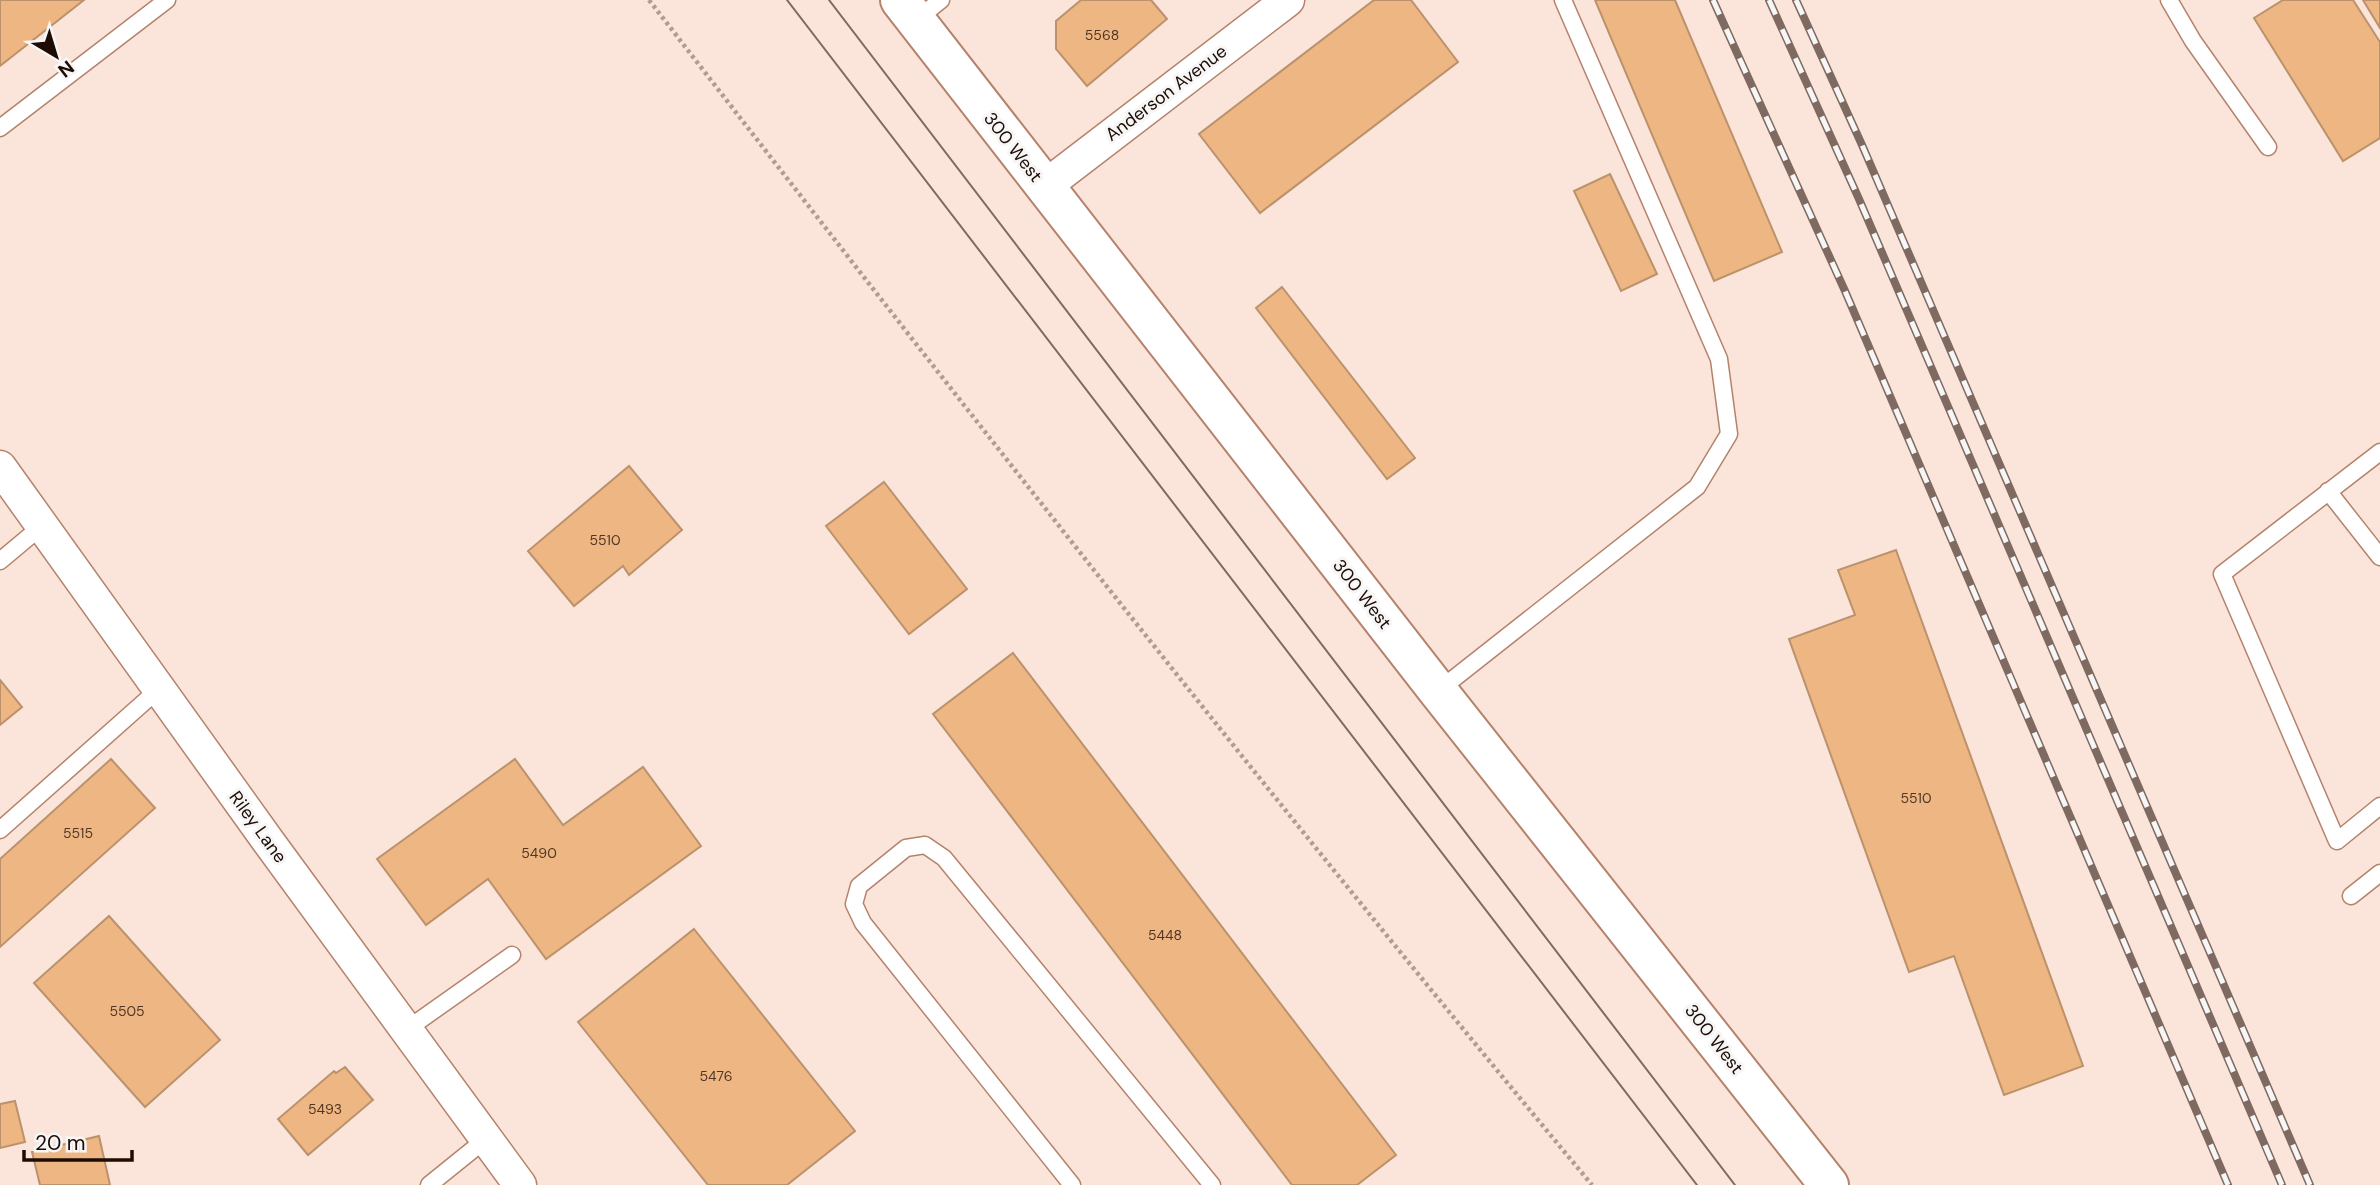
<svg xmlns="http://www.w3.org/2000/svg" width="2380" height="1185" font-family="'DM Sans',sans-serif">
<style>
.building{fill:#edb683;stroke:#bb926c;stroke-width:2}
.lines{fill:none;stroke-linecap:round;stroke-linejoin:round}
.service-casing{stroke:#b5826b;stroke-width:19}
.minor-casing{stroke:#b5826b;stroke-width:35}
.tertiary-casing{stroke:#b5826b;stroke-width:42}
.path{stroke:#b19c93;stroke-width:4.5;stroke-dasharray:3.5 3.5;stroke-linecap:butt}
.service{stroke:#fff;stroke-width:16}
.minor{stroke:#fff;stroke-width:32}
.tertiary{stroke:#fff;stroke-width:38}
.tram{stroke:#7e6a61;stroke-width:2}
.rail-casing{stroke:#7e6a61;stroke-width:8}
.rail{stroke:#f6f6f6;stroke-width:5;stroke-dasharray:16;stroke-linecap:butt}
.labels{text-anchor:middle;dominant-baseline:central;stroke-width:6;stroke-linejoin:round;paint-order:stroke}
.number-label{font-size:14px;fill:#523624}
.street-label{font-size:18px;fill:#1e0c04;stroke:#f6f6f6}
</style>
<rect width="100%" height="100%" fill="#fbe4da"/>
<path class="building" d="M0 0H84L0 66Z
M1081 0H1151L1167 19 1087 86 1056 49V21Z
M1374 0H1411L1458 62 1260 213 1199 134Z
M1595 0H1675L1782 252 1714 281Z
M2283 0H2353L2380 42V138L2343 161 2254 18Z
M2363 0H2380V28Z
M1610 174 1657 274 1621 291 1574 191Z
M1282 287 1415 458 1387 479 1256 308Z
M629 466 682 530 629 575 623 566 574 606 528 551Z
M884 482 967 589 909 634 826 526Z
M1896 550 2083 1066 2004 1095 1954 956 1909 972 1789 639 1855 615 1838 570Z
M1013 653 1396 1155 1357 1185H1292L933 714Z
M0 680 22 707 0 725Z
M111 759 155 808 0 947V859Z
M515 759 563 825 643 767 701 846 546 959 488 879 426 925 377 859Z
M109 916 220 1040 145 1107 34 983Z
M694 929 855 1131 787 1185H708L578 1022Z
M345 1067 373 1100 308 1155 278 1119 334 1071 336 1073Z
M15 1101 25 1142 0 1148V1104Z
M99 1136 110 1185H40L32 1152Z"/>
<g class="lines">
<g class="service-casing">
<path id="service" d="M2169 0 2193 41 2268 147
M916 20 941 0
M0 128 167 0
M2380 452 2222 574 2337 841 2380 806
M2328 491 2380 557
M0 561 43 525
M1438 691 1697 487 1729 434 1719 359 1563 0
M0 830 160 688
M2351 896 2380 873
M406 1030 512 955
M429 1185 486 1139
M1072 1185 863 923 854 904 859 886 906 848 925 845 944 858 1212 1185"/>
</g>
<g class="minor-casing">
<path id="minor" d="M1044 187 1288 0
M0 467 268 841 520 1185"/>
</g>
<g class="tertiary-casing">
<path id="tertiary" d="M900 0 1438 691 1829 1185"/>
</g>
<path class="path" d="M649 0C958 400 1269 797 1592 1185"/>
<use href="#service" class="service"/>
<use href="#minor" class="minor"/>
<use href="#tertiary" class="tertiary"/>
<path class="tram" d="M787 0 1697 1185
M829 0 1735 1185"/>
<g class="rail-casing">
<path id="rail" d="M1713 0 1845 291 2228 1185
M1769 0 1859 199 2282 1185
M1796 0 1862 145 2310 1185"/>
</g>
<use href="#rail" class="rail"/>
</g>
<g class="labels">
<g class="number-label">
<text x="1102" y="35">5568</text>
<text x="605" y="540">5510</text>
<text x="1916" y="798">5510</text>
<text x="78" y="833">5515</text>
<text x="539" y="853">5490</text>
<text x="1165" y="935">5448</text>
<text x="127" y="1011">5505</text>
<text x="716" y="1076">5476</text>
<text x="325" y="1109">5493</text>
</g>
<g class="street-label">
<text transform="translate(1166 93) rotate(-37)">Anderson Avenue</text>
<text transform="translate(1013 147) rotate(52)">300 West</text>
<text transform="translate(1362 594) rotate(52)">300 West</text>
<text transform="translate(258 827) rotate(54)">Riley Lane</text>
<text transform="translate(1714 1039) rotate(52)">300 West</text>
</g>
</g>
<g transform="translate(56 56) rotate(142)" stroke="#f6f6f6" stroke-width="5" paint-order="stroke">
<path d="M0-5L12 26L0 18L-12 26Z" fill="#1e0c04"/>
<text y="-10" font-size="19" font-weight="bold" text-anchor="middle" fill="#1e0c04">N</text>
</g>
<path d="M24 1150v10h108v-10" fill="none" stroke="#1e0c04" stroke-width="3.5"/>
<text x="35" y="1150" font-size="21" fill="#1e0c04" stroke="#f6f6f6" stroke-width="5" paint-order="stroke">20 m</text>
</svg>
